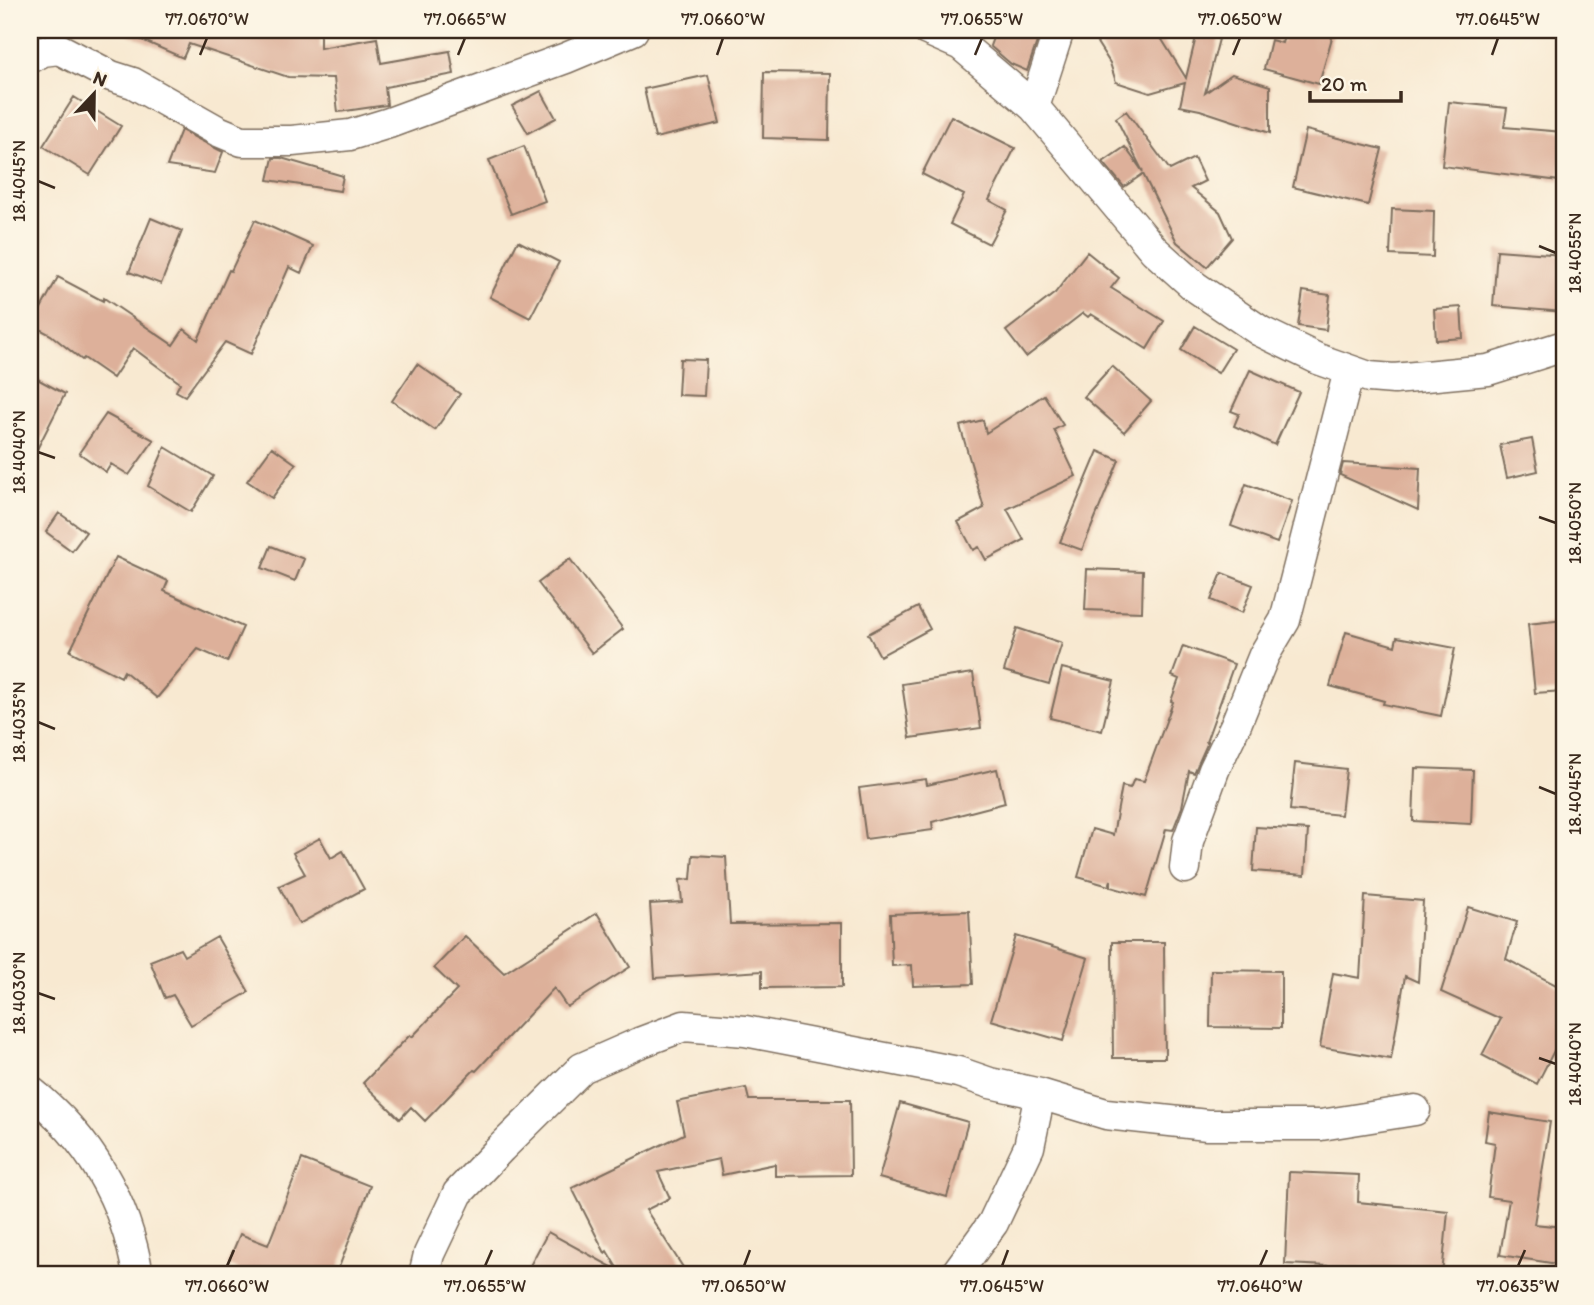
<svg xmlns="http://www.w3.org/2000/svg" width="1594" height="1305" font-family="Itim,sans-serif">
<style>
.building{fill:#ddb09a}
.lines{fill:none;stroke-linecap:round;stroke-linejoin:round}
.street-casing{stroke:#7d6d5d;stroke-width:33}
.street{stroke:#fff;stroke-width:30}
.ticks{fill:none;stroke:#3b2a1e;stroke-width:2.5}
.neatline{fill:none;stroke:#3b2a1e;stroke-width:2.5}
.ticks-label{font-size:18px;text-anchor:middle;fill:#3b2a1e}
</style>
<rect width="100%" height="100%" fill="#fcf5e5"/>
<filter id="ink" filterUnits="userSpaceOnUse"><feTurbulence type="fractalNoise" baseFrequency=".0143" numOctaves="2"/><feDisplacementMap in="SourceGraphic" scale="14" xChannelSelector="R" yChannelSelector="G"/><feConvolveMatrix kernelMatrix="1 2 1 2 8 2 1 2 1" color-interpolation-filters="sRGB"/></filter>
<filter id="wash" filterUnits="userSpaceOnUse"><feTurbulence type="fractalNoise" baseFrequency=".00686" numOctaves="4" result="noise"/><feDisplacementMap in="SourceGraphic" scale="28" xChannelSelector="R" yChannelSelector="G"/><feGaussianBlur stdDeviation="1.57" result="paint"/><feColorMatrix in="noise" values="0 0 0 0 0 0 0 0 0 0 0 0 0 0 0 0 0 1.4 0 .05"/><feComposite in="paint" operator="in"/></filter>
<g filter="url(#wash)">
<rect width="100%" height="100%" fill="#f8e9d1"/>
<g id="blocks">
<path class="building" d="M119 30H320V48L377 38 381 63 450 51 454 74 385 87 387 105 338 112 334 78 288 77 189 44 183 58Z
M996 30H1041L1027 71 1011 64 990 46Z
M1089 30H1156L1186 78 1197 33 1219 39 1205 93 1232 74 1270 86V133L1200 110 1180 106 1185 83 1150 93 1116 82 1110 63Z
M1286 30H1317L1333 34 1319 84 1264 69 1271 40 1282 43Z
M764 72 830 73 829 140 763 138Z
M708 75 720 123 655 138 644 89Z
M541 91 556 118 528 133 512 106Z
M74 97 121 126 90 175 43 146Z
M1449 102 1507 108 1504 127 1563 132 1560 181 1442 166Z
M1126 111 1170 170 1194 158 1205 181 1191 188 1220 212 1232 238 1207 267 1177 242 1143 174 1124 187 1103 162 1125 147 1143 172 1116 118Z
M951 116 1015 148 989 200 1007 210 989 244 950 224 964 195 922 174Z
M181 130 223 152 215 173 167 166Z
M1306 130 1382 149 1368 205 1293 187Z
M524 146 545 201 511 214 489 160Z
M273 158H281L343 176 340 191 268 180Z
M1392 209 1434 211 1433 257 1390 255Z
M151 218 182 231 161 284 129 272Z
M255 220 313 246 301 273 289 267 251 354 225 342 185 396 176 391 180 383 133 348 113 378 84 358 82 360 51 335 32 325 58 277 103 301 104 298 173 345 184 329 198 340 229 270 231 271Z
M518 241 559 262 530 318 490 297Z
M1497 250 1564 255V312L1493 306Z
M1087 252 1119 278 1111 288 1164 321 1147 349 1091 314 1088 317 1083 313 1026 357 1006 331 1055 293Z
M1303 291 1330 295 1326 330 1298 326Z
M1461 307 1463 338 1436 340 1434 309Z
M1195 326 1233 349 1218 373 1181 350Z
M680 359 706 360 704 396 678 395Z
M417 364 460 394 435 430 392 401Z
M1112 366 1151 401 1124 432 1084 397Z
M1250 370 1299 392 1275 445 1234 426 1239 414 1231 411Z
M30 375 65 394 30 463Z
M1044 395 1063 425 1054 430 1076 476 1007 509 1024 540 986 560 979 547 973 550 958 522 984 508 960 426 983 420 986 433Z
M106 414 154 440 129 475 111 464 106 472 79 453Z
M1532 439 1538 471 1507 478 1500 445Z
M165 447 213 476 191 512 148 486Z
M272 447 296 464 272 498 247 481Z
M1098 451 1119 460 1082 550 1060 542Z
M1343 463 1420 468 1418 510 1340 475Z
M1246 484 1292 501 1277 543 1231 526Z
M59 513 86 532 72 551 46 532Z
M271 546 304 559 295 581 262 568Z
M116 557 168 581 164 591 243 627 227 662 198 649 157 698 124 671 121 677 70 651Z
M570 559 623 629 592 653 538 583Z
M1087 569 1143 571 1142 612 1085 610Z
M1222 573 1253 585 1242 613 1211 600Z
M918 607 930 629 880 656 868 634Z
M1564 620V691L1535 693 1528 624Z
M1017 628 1062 643 1049 684 1004 671Z
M1346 632 1395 646 1397 637 1455 648 1441 716 1383 704 1384 701 1330 686Z
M1183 646 1234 664 1206 742H1208L1194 773 1189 771 1182 807 1173 830 1166 829 1146 897 1111 887V880L1109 886 1078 877 1092 829 1113 835 1122 786 1130 788 1134 779 1144 781 1173 702 1171 701 1179 679 1172 676Z
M1062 668 1114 681 1102 731 1050 718Z
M973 673 981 728 910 738 902 684Z
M1295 763 1346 769 1341 815 1290 810Z
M1415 768 1473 770 1471 824 1413 821Z
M997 769 1005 803 932 822 933 830 866 839 859 788 926 779 927 785Z
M1256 827 1308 830 1305 875 1253 871Z
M320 838 331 858 343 851 364 889 299 924 279 886 305 874 293 853Z
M693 855 726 857 730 924 842 923V987L762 988V971L655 978 650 904 682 902 680 880 691 879Z
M1365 896 1423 901 1418 982 1405 976 1391 1059 1320 1047 1333 973 1360 978Z
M1468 907 1517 922 1506 959 1564 989V1031L1537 1084 1482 1055 1501 1019 1441 992Z
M969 911 973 984 913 986 912 965 892 966 890 914Z
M597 913 630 967 567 1007 554 988 476 1071 474 1070 425 1121 411 1107 400 1119 363 1083 410 1035 412 1037 457 990 434 968 465 936 504 973Z
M1016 936 1088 958 1063 1041 991 1020Z
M217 937 249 992 191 1025 173 995 165 998 150 961 180 949 184 956Z
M1112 942H1164L1165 1058H1113Z
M1211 970 1281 971V1028L1210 1027Z
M746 1088 749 1100H850L851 1175 775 1176V1164L722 1175 719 1159 658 1172 670 1198 646 1210 688 1275H525L548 1232 619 1271 607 1251 605 1253 572 1188 684 1134 677 1102Z
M900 1103 968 1122 947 1197 879 1178Z
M1489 1112 1550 1122 1534 1224 1564 1227V1265L1500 1255 1509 1200 1488 1197 1495 1143 1485 1141Z
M302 1159 370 1186 336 1275H249L227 1265 240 1234 268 1245Z
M1289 1172 1359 1175 1358 1202 1448 1211 1442 1275H1373V1268L1285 1264Z"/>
</g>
</g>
<g filter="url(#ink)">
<use href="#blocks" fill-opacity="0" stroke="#7d6d5d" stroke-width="2"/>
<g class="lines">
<g class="street-casing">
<path id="street" d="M927 30 961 45 1034 107 1154 250 1194 286 1260 331 1318 359 1369 377 1394 379 1488 370 1564 346
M30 58 43 51 59 49 111 76 133 83 218 131 242 141H292L350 135 389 123 566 58 633 30
M1034 107 1059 30
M1185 868 1188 841 1214 770 1236 724 1264 655 1285 620 1349 371
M30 1091C89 1138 126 1201 138 1275
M424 1275 429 1254 458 1193 501 1148 582 1068 639 1043 684 1026 745 1031 958 1072 990 1083 1040 1094 1106 1114 1207 1125H1321L1415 1110
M955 1275 993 1223 1029 1147 1040 1094"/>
</g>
<use href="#street" class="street"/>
</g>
</g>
<path class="ticks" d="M200 55 207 38M458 55 465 38M717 55 723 38M975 55 982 38M1233 55 1240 38M1492 55 1498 38M38 181 55 188M1539 246 1556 253M38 452 55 458M1539 517 1556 523M38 722 55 729M1539 787 1556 794M38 993 55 999M1539 1058 1556 1064M227 1266 234 1250M485 1266 492 1250M744 1266 750 1250M1002 1266 1008 1250M1260 1266 1267 1250M1518 1266 1525 1250"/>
<rect width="1594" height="1305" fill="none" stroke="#fcf5e5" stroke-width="77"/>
<g transform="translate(94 94) rotate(22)" stroke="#fcf5e5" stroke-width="5" paint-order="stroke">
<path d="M0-5L12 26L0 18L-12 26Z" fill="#3b2a1e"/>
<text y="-10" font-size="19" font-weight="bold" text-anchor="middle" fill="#3b2a1e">N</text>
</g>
<path d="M1310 91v10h91v-10" fill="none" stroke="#3b2a1e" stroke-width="3.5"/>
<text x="1321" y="91" font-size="21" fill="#3b2a1e" stroke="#fcf5e5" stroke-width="5" paint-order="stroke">20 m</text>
<rect x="38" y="38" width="1518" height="1228" class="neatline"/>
<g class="ticks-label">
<text x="207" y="25">77.0670°W</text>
<text x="465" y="25">77.0665°W</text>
<text x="723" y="25">77.0660°W</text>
<text x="982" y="25">77.0655°W</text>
<text x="1240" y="25">77.0650°W</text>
<text x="1498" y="25">77.0645°W</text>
<text transform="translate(19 181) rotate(-90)" y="6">18.4045°N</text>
<text transform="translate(1575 253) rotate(-90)" y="6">18.4055°N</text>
<text transform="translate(19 452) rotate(-90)" y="6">18.4040°N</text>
<text transform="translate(1575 523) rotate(-90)" y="6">18.4050°N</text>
<text transform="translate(19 722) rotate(-90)" y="6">18.4035°N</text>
<text transform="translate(1575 794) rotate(-90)" y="6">18.4045°N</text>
<text transform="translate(19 993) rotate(-90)" y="6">18.4030°N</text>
<text transform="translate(1575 1064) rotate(-90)" y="6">18.4040°N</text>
<text x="227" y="1292">77.0660°W</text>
<text x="485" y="1292">77.0655°W</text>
<text x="744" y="1292">77.0650°W</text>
<text x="1002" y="1292">77.0645°W</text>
<text x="1260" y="1292">77.0640°W</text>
<text x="1518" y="1292">77.0635°W</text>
</g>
</svg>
